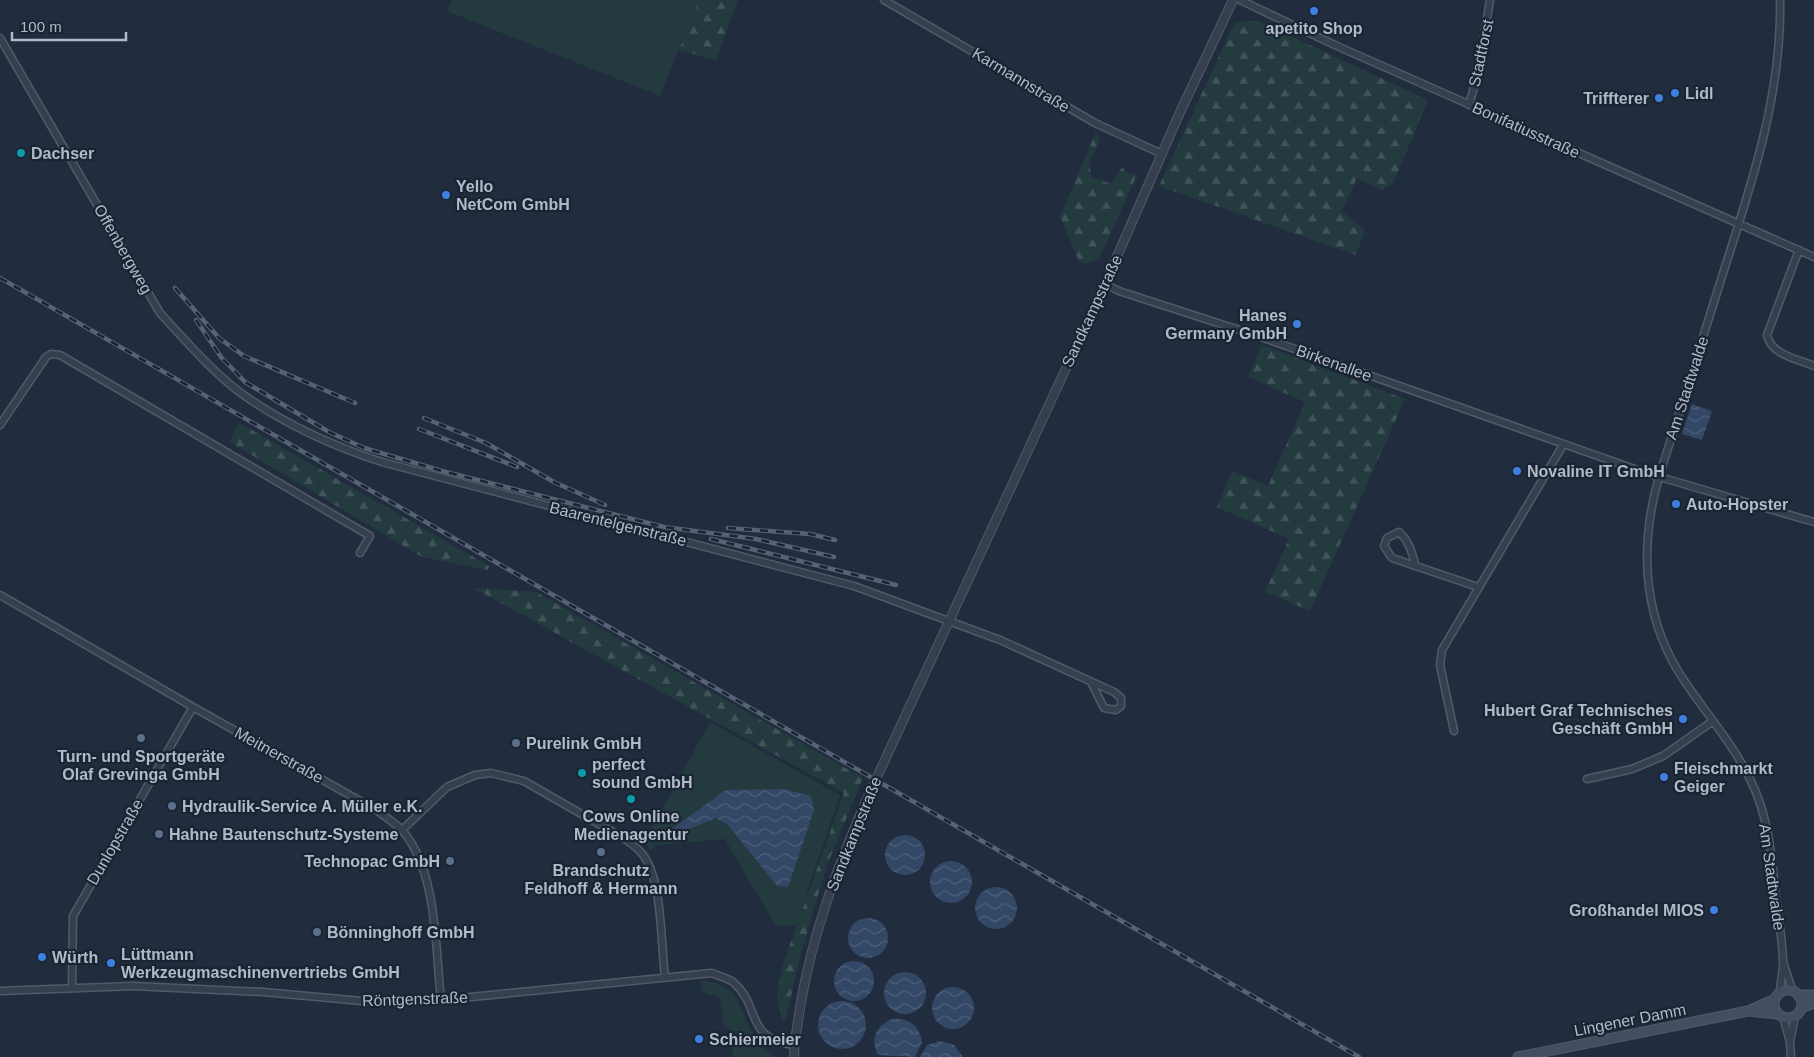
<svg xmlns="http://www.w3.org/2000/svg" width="1814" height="1057" font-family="Helvetica,sans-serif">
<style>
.grass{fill:#233b3f;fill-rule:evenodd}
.forest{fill:url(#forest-firs)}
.water{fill:url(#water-waves)}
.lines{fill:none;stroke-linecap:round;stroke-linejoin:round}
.minor-casing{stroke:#505a68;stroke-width:9}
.tertiary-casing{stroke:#505a68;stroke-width:10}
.secondary-casing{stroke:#505a68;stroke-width:11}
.minor{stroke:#353f4e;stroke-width:6}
.tertiary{stroke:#353f4e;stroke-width:8}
.secondary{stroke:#434e61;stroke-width:9}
.rail-casing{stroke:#566375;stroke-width:4.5}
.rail{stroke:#1a2432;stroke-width:2.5;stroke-dasharray:8;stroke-linecap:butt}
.tertiary-bridge-casing{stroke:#505a68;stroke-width:10;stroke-linecap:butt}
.tertiary-bridge{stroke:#353f4e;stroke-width:8}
.shop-dot{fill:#3f7fe0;stroke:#1a2432;stroke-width:2}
.culture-dot{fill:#0f9aa8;stroke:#1a2432;stroke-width:2}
.service-dot{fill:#5c6f8a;stroke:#1a2432;stroke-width:2}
.labels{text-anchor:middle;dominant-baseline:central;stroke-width:4.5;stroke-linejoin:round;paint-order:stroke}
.poi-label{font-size:16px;font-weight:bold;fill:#b0bac9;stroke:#1a2432;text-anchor:start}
.street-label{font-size:16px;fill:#b0bac9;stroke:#1a2432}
</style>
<defs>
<pattern id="forest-firs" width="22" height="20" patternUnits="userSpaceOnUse" patternTransform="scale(1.25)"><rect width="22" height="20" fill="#233b3f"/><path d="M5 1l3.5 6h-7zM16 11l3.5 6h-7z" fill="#405559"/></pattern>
<pattern id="water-waves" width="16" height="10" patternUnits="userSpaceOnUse" patternTransform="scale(1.25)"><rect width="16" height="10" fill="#334866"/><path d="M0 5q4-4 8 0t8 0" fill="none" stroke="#4e607b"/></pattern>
</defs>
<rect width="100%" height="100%" fill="#212d3e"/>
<path class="grass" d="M451 0H699L660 96 447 11Z
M710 722 840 795 796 926 775 925 725 839 657 845 650 850 644 842ZM726 790 777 886 728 824 716 818 673 828Z
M700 980C742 986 736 1004 754 1035 759 1045 767 1051 776 1057H733L730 1028H724L720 998 702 992Z"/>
<path class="forest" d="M699 0H738L716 60 679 50Z
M1247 21H1258L1428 100 1393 184 1382 190 1357 178 1342 211 1365 230 1356 255 1159 186 1232 28 1236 23Z
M1096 132 1100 139 1089 164 1092 177 1111 184 1123 166 1126 172 1137 175 1099 259 1086 263 1079 261 1060 217Z
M1262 345 1405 399 1310 611 1265 592 1289 539 1217 507 1232 471 1268 486 1305 402 1248 377Z
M238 422 489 566 488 570 422 557 230 442Z
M474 588 536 592 863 778 827 865 801 953 786 1018 782 1021 777 994 783 964 844 793Z"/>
<path class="water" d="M1692 404 1712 411 1702 440 1682 434Z
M784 789 811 796 814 810 788 887 777 886 728 825 716 818 676 834 673 828 726 790Z
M885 855a20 20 0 1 1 40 0a20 20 0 1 1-40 0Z
M930 882a21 21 0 1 1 42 0a21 21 0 1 1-42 0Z
M975 908a21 21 0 1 1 42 0a21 21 0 1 1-42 0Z
M848 938a20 20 0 1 1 40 0a20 20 0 1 1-40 0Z
M834 981a20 20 0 1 1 40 0a20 20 0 1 1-40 0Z
M884 993a21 21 0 1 1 42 0a21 21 0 1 1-42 0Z
M932 1008a21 21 0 1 1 42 0a21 21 0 1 1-42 0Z
M818 1025a24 24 0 1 1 48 0a24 24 0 1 1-48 0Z
M892 1019C908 1017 920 1026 922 1042L915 1057 878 1055C870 1040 876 1025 892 1019Z
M940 1041 954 1045 963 1057H920L927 1045Z"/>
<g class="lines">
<g class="minor-casing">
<path id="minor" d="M884 0 1095 123 1162 154
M1240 0 1337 46 1814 257
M1780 0C1782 92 1753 180 1725 267 1703 337 1681 407 1659 477 1640 543 1642 611 1678 671 1701 708 1732 741 1751 781 1769 818 1772 858 1776 899 1779 919 1782 939 1783 959 1784 970 1780 982 1780 993
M0 38 160 313C184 339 216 376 245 396 287 425 333 446 382 462L854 586 1000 640 1114 692 1121 698V706L1116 710 1104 708 1092 684
M1469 105 1478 73 1490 0
M1799 250 1767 335C1771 355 1798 359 1814 366
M1105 284 1119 291 1261 337 1646 473 1814 522
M0 425 46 357 51 354 60 355 370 536 360 553
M1415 566C1413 553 1409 541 1399 532L1387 538 1384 546 1392 558 1478 587
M0 595 193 707 378 811C385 817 395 823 402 830 438 872 435 948 441 1000
M1454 731 1440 665 1442 650 1563 445
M1587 779 1632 769 1663 756 1713 721
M402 830 447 787 475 775 491 773 524 781 625 839C634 845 642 851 647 861 662 888 661 945 665 977
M1783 962 1793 992
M72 987 73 916 193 707
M0 991 133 986 263 992 384 1003 441 1000 712 973C718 976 728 978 733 982 762 1007 744 1039 794 1045
M1783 1017 1790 1042
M1791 1057 1790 1042 1795 1016"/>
</g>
<g class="tertiary-casing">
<path id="tertiary" d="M883 764 1105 284 1181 110 1233 0
M794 1057C794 1040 798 1024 800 1008 812 934 838 865 868 797"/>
</g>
<g class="secondary-casing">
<path id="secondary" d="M1774 1004a14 14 0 1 1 28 0a14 14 0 1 1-28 0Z
M1798 995H1814
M1801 1008 1814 1003
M1748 1011 1778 1014
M1518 1057 1748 1011 1775 999"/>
</g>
<use href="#minor" class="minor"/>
<use href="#tertiary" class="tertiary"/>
<use href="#secondary" class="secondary"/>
<g class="rail-casing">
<path id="rail" d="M0 278 1359 1057
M175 288 219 338 244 356 355 403
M196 320 221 357 245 382 329 432 364 448 442 471 664 527 756 539 834 557
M424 418 486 443 554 482 605 505
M419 429 517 467
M728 528 810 534 835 540
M711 539 896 585"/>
</g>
<use href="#rail" class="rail"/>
<g class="tertiary-bridge-casing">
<path id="tertiary-bridge" d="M868 797 883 764"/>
</g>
<use href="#tertiary-bridge" class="tertiary-bridge"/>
</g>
<g class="shop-dot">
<circle cx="1314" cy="11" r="5"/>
<circle cx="1675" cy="93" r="5"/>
<circle cx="1659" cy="98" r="5"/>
<circle cx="446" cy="195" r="5"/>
<circle cx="1297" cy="324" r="5"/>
<circle cx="1517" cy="471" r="5"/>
<circle cx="1676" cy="504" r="5"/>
<circle cx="1683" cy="719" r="5"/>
<circle cx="1664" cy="777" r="5"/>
<circle cx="1714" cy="910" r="5"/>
<circle cx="42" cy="957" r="5"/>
<circle cx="111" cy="963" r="5"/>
<circle cx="699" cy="1039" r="5"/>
</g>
<g class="culture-dot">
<circle cx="21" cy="153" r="5"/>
<circle cx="582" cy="773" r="5"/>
<circle cx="631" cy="799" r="5"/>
</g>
<g class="service-dot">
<circle cx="141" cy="738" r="5"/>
<circle cx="516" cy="743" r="5"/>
<circle cx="172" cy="806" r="5"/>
<circle cx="159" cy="834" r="5"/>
<circle cx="601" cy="852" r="5"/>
<circle cx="450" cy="861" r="5"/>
<circle cx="317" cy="932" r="5"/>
</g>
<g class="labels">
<g class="poi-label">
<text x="1314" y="28" text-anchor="middle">apetito Shop</text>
<text x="1685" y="93">Lidl</text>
<text x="1649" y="98" text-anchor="end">Triffterer</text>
<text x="31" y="153">Dachser</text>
<text x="456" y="186">Yello<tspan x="456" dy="18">NetCom GmbH</tspan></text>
<text x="1287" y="315" text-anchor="end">Hanes<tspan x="1287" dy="18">Germany GmbH</tspan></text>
<text x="1527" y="471">Novaline IT GmbH</text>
<text x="1686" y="504">Auto-Hopster</text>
<text x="1673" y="710" text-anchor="end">Hubert Graf Technisches<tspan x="1673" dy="18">Geschäft GmbH</tspan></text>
<text x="526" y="743">Purelink GmbH</text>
<text x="141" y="756" text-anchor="middle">Turn- und Sportgeräte<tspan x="141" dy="18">Olaf Grevinga GmbH</tspan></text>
<text x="592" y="764">perfect<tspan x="592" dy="18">sound GmbH</tspan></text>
<text x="1674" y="768">Fleischmarkt<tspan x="1674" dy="18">Geiger</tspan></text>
<text x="182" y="806">Hydraulik-Service A. Müller e.K.</text>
<text x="631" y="816" text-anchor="middle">Cows Online<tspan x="631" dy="18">Medienagentur</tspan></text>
<text x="169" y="834">Hahne Bautenschutz-Systeme</text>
<text x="440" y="861" text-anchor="end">Technopac GmbH</text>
<text x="601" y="870" text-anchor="middle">Brandschutz<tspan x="601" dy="18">Feldhoff &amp; Hermann</tspan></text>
<text x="1704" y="910" text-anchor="end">Großhandel MIOS</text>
<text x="327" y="932">Bönninghoff GmbH</text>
<text x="121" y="954">Lüttmann<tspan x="121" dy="18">Werkzeugmaschinenvertriebs GmbH</tspan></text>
<text x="52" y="957">Würth</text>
<text x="709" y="1039">Schiermeier</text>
</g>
<g class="street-label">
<text transform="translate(1481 53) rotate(-78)">Stadtforst</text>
<text transform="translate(1021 80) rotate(31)">Karmannstraße</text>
<text transform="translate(1526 130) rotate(24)">Bonifatiusstraße</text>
<text transform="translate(123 249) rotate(60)">Offenbergweg</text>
<text transform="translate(1092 311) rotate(-65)">Sandkampstraße</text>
<text transform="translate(1334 363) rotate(20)">Birkenallee</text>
<text transform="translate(1687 388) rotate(-72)">Am Stadtwalde</text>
<text transform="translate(618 524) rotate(14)">Baarentelgenstraße</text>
<text transform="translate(279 755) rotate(29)">Meitnerstraße</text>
<text transform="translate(854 834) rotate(-68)">Sandkampstraße</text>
<text transform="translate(115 842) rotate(-60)">Dunlopstraße</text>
<text transform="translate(1772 877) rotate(82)">Am Stadtwalde</text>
<text transform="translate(415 999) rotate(-2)">Röntgenstraße</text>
<text transform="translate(1630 1020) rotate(-11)">Lingener Damm</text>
</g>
</g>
<path d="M12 32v8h114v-8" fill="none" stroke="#b0bac9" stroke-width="2.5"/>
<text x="20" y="32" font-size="15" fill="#b0bac9" stroke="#1a2432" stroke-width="4" paint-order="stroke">100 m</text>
</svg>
